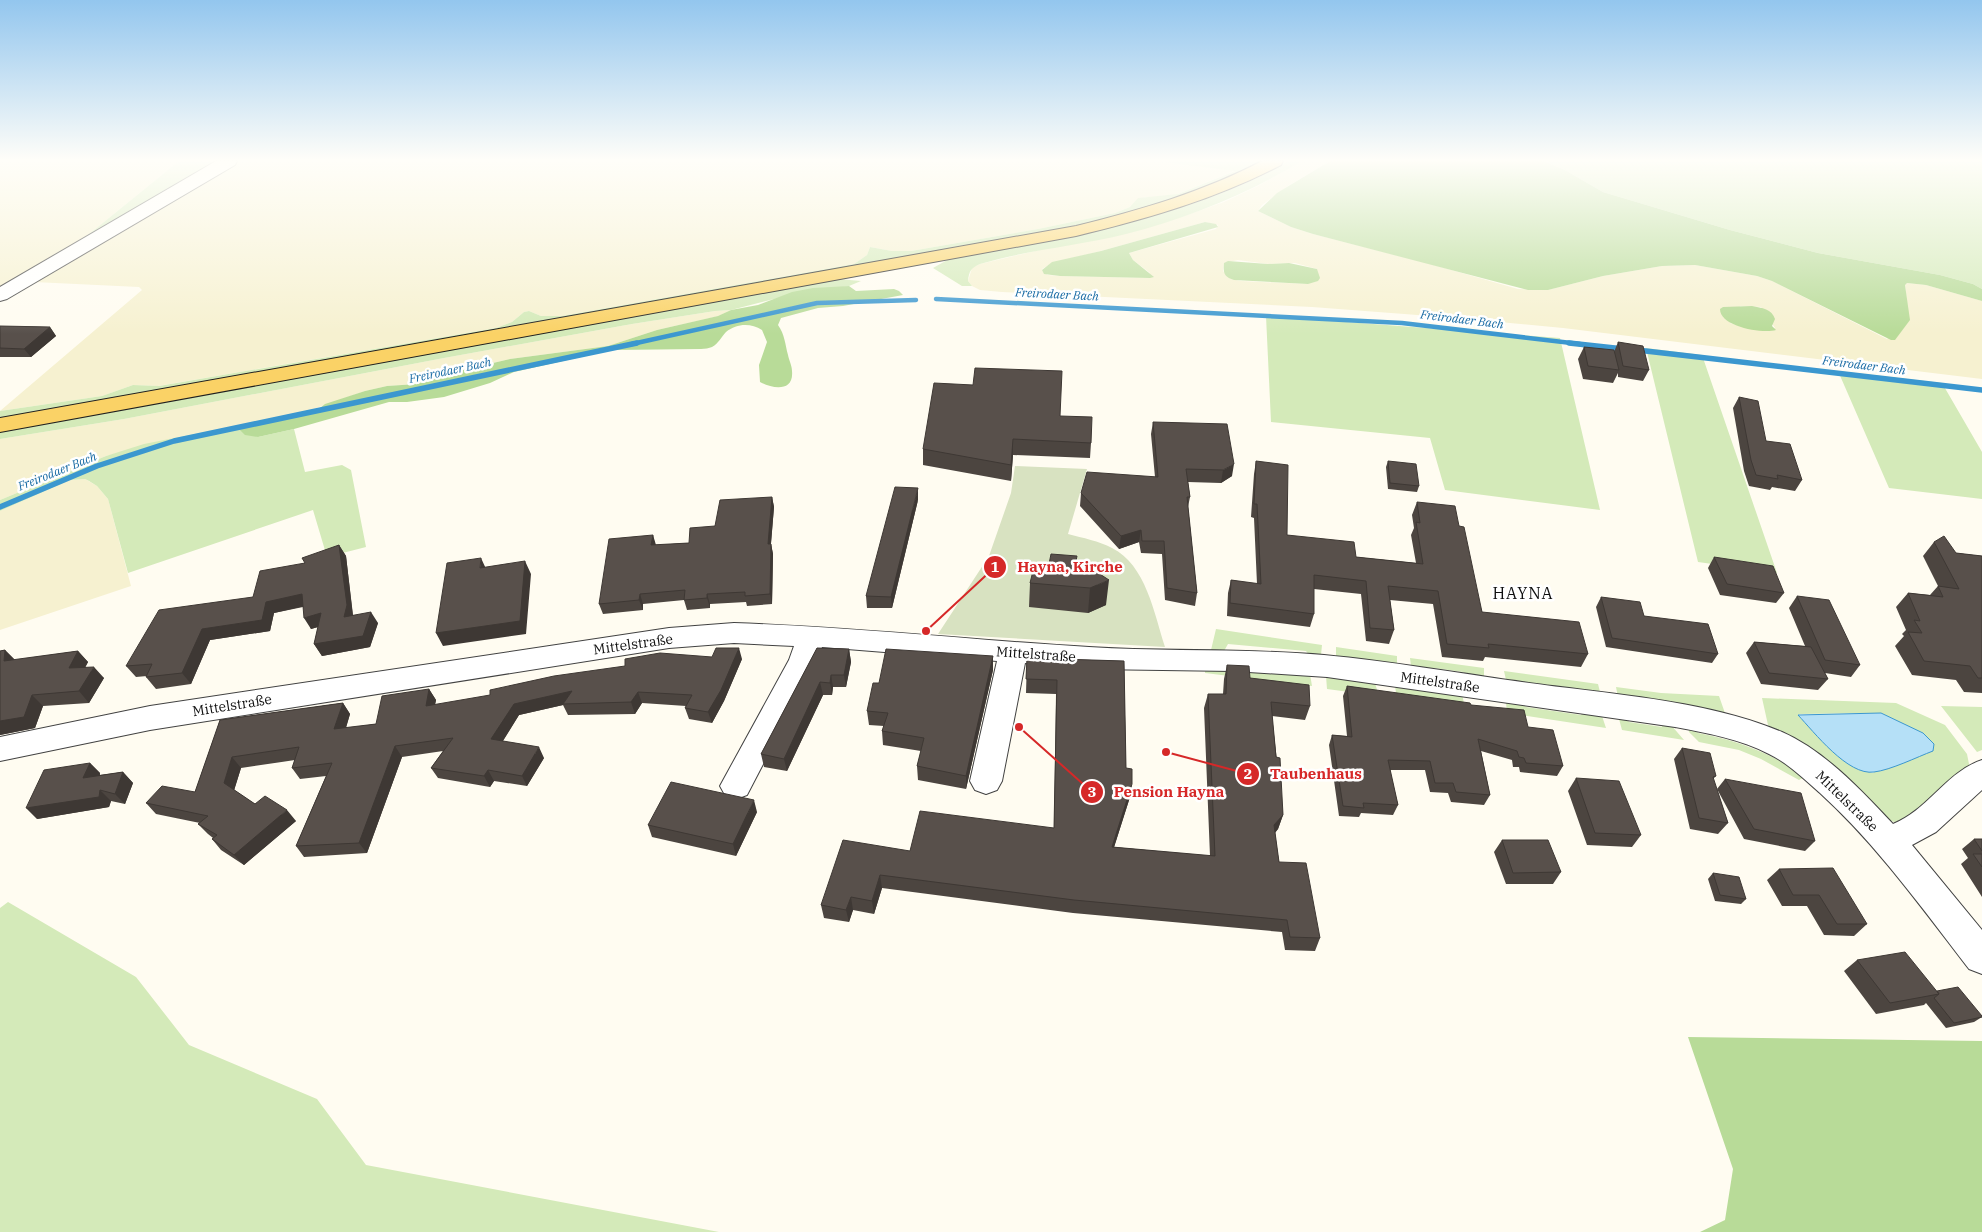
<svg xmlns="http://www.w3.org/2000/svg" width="1982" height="1232" font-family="'IBM Plex Serif',serif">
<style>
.farmland{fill:#f6f1d0;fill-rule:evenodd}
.green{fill:#d4eab9;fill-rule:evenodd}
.forest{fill:#b8db98}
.cemetery{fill:#d8e2c1}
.water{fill:#b5e0f7;stroke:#3b97cf}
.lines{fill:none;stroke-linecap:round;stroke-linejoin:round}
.stream-far1{stroke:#3b97cf;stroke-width:4.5}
.stream{stroke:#3b97cf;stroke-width:5.5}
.minor-casing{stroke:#424242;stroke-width:2}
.major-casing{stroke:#202020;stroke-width:2}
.minor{fill:#fff;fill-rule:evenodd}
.major{fill:#fad266;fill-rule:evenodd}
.wall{fill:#4c4540}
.shaded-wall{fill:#3e3834}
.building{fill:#58504b;stroke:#3e3834}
.labels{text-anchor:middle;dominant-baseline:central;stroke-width:5;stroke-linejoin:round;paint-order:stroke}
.far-water-label{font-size:12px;font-style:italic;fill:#1669a3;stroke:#fff}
.street-label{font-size:14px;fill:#0f0f0f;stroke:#fff}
.quarter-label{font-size:16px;letter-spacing:1px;fill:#0f0f0f;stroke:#fff}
.leader{fill:none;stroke:#d62828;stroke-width:2}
.callout-dot{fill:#d62828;stroke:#fff;stroke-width:2}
.mark-label{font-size:15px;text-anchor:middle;font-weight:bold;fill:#fff}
.callout-label{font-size:15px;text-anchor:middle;font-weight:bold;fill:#d62828;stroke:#fff;stroke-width:5;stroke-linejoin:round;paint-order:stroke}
</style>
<rect width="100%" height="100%" fill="#fffcf1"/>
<path class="farmland" d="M0 161H179L72 248 0 289Z
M242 161H1157L1236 170 1178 194 1155 198 1145 197 1130 207 1115 213 1038 229 911 251H892L870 247 867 255 854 264 562 316H541L529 311 524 312 512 322 496 328 158 386 133 385 102 396 0 411 142 290 139 287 34 282Z
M1302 161H1330L1288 186 1262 205 1258 211 1291 227 1313 234 1427 263 1518 289 1548 290 1603 276 1662 266 1695 265 1757 276 1772 281 1887 339 1909 320 1905 284 1907 283 1926 285 1982 301V379L1563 328 1457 318 1312 307 1002 292 980 290 972 286 968 281 972 268 980 264 1181 217 1224 202 1258 186ZM1205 222 1218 225 1216 229 1129 253 1133 260 1150 273V278L1060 276 1048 275 1043 272 1042 269 1052 263 1101 251ZM1238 260 1268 264 1295 263 1317 269 1308 284 1241 281 1231 279 1223 271 1224 263ZM1740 306 1761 307 1775 328 1742 327 1730 323Z
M731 310 719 316 657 330 608 346 510 359 442 375 417 384 387 386 365 391 305 412 179 437 106 456 0 500V439L124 419 444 358 632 324 715 311Z
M85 479 97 486 108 499 131 586 0 630V511L70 480Z"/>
<path class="green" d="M179 161H222L72 248Z
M1157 161H1266L1178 199 1073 227 0 420V411L102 396 133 385 159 386 496 328 512 322 524 312 529 311 541 316H562L854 264 867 255 870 247 892 251H911L1038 229 1115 213 1130 207 1138 198 1178 194 1235 171Z
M1288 161H1302C1247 194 1188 218 1126 234 1078 246 1027 250 980 264 971 268 969 271 968 281L972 286H962L933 268 949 259C1032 244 1114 229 1194 203 1226 192 1259 179 1288 161Z
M1544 161H1982V289L1973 284 1940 275 1818 253 1730 230 1603 192 1565 170Z
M838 279 861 281 849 286 774 299 731 310 715 311 632 324 444 358 124 419 0 439V431Z
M1266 316 1560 338 1600 510 1445 490 1430 438 1271 422Z
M1646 348 1702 355 1777 573 1698 562Z
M1838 371 1942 383 1982 452V499L1889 488Z
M245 424 239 429 258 437 294 429 305 472 342 465 351 470 366 547 327 557 313 510 128 573 108 499 97 486 89 481 85 479 70 480 0 511V500L106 456 144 444Z
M1216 629 1322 645 1321 655 1310 656 1306 651 1228 644 1224 651 1211 650Z
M1336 647 1397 656V665L1336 656Z
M1410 658 1484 668V677L1470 679 1463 672 1434 668 1428 673 1411 666Z
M1205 668 1310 674 1312 686 1205 673Z
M1504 671 1598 684 1600 692 1506 680Z
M1326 676 1374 680 1379 696 1327 689Z
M1395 686 1462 694 1465 708 1397 699Z
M1616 687 1661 693 1719 696 1726 716 1618 697Z
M1762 698 1896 703 1945 725 1967 754 1970 769 1906 821 1894 822 1883 817 1775 732 1768 725ZM1881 713 1923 734 1873 773C1838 764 1822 740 1798 715L1800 714Z
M1518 700 1526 707 1581 715 1585 709 1602 716 1606 728 1507 713 1506 702Z
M1941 706 1982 707V750L1977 752Z
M1625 715 1629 722 1662 727V721L1671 725 1684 740 1622 730 1619 719Z
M1688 725 1695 727 1698 733C1737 740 1772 754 1806 776L1799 780 1761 759 1739 750 1699 742 1689 732Z
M8 902 136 977 189 1045 317 1099 366 1165 719 1232H0V908Z"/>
<path class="forest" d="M1330 161H1544L1565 170 1603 192 1730 230 1818 253 1940 275 1973 284 1982 289V301L1926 285 1907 283 1905 285 1910 320 1895 340H1891L1772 281 1757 276 1695 265 1662 266 1603 276 1548 290H1528L1313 234 1291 227 1258 211 1277 193Z
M1205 222 1216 224 1218 227 1129 253 1133 260 1154 277 1150 278 1060 276 1044 274 1042 270 1052 262 1101 251Z
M1228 261 1268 264 1289 263 1317 269 1320 278 1318 281 1308 284 1234 280C1224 277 1223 273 1224 263Z
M849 286 856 291 894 289 899 291 903 295 843 306 818 308 781 318 778 325C785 335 785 344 788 355 789 360 792 366 792 371 794 392 773 389 760 382L759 365 767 342 762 330C751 323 737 323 726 332 721 337 719 343 712 347 709 348 705 349 701 349L612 350 514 372 490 383 444 397 407 402H389L294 429 258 437 245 435 239 429 245 424 320 408 325 404 365 391 387 386 417 384 442 375 510 359 608 346 657 330 718 316 731 310 758 305 792 292 813 288Z
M1752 306C1762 308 1772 309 1775 319L1772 326 1776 330C1763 334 1720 327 1720 309L1723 307Z
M1688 1037 1982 1041V1232H1700L1725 1220 1733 1169Z"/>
<path class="cemetery" d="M1015 466 1087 469 1068 534C1083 538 1099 541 1112 548 1146 565 1154 613 1165 647L938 634 989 556 1011 493Z"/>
<path class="water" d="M1881 713 1923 733 1934 744 1933 751C1917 757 1891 770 1874 772 1848 776 1814 732 1798 715Z"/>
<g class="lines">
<path class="stream-far1" d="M936 299 1402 323 1580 344
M632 344 817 303 916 300"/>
<path class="stream" d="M1569 343 1624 349
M1637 350 1982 390
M0 507 97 466 174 441 637 343"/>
<g class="minor-casing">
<path id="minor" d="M216 161H237L235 165 7 299 0 301V287Z
M734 623C853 627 971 640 1089 647 1167 652 1246 648 1324 655 1390 661 1456 673 1522 682 1605 694 1704 699 1782 732 1825 751 1861 790 1893 824 1928 810 1946 772 1982 760V790L1936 832 1912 845 1982 930V974L1969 969C1922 908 1877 845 1820 793 1804 779 1788 763 1769 754 1740 739 1707 733 1675 727L1327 677 1233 671 1092 669 1025 663 1002 781 997 790 986 794 975 790 970 781 997 661 822 647 817 660 747 795 736 799 725 795 720 786 789 660 794 646 734 643 669 648 150 730 0 761V737L150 706 669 628Z"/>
</g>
<g class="major-casing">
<path id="major" d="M1262 161H1283L1281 165C1216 199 1147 219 1076 236L0 432V418L1076 226C1140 210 1203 192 1262 161Z"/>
</g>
<use href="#minor" class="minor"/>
<use href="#major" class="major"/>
</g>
<path class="wall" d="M0 326 50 327 56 336 31 357H0Z
M1618 342 1649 370 1643 381 1618 377V373L1613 383 1583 379 1578 359 1584 347 1614 352Z
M1739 397 1766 441 1802 480 1795 491 1772 487 1770 490 1749 486 1744 471 1733 408Z
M1060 416 1091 443 1090 458 1013 455 1011 481 923 465V449Z
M1153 422 1232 476 1221 483 1188 482 1190 497 1188 507 1197 593 1195 606 1165 600 1162 554 1141 553 1139 542 1119 549 1080 506 1081 493 1155 477 1151 434Z
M1256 461 1287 535 1356 557 1416 563 1411 535 1414 528 1412 515 1417 502 1459 526 1482 612 1588 654 1581 667 1485 657 1483 661 1442 657 1433 604 1390 600 1394 630 1389 644 1366 641 1361 594 1314 589V614L1310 627 1227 616 1228 593 1231 580 1257 584 1254 518 1251 517 1254 474Z
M1388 461 1419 486 1417 492 1388 489 1386 467Z
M772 497 774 507 771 544 773 554 772 604 747 606 746 602 710 604V608L687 610 684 600 643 604V610L603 614 599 604 653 535 655 545 689 543 715 526Z
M918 500 892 608H867L866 596Z
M1934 542 1956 553 1982 556V693L1964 692 1956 680 1912 675 1895 646 1904 636 1902 634 1906 630 1896 607 1908 593 1930 595 1938 586 1923 556Z
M339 545 346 556 353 615 378 623 370 647 322 656 314 644 318 627 311 629 303 607 274 613 270 631 210 640 191 684 156 689 146 677 147 676 136 677 126 666 253 597 305 563Z
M1714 557 1784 593 1776 603 1720 595 1708 568Z
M1076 561 1089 567 1106 605 1088 613 1029 607 1030 583 1049 564Z
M1797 596 1860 665 1851 677 1825 673 1828 679 1818 690 1761 684 1746 653 1754 642 1805 646 1789 608Z
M1601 597 1644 616 1718 654 1712 663 1606 647 1596 607Z
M817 648 849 649 851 662 846 687H833L832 695H823L787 771 764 767 761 754Z
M5 650 15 660 78 651 88 662 85 667 104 678 89 703 43 706 35 728 0 735V651Z
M993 656V670L966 789 918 780 917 766 921 751 883 745 882 731 884 726 869 725 867 711 879 683Z
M1027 658 1124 661 1126 768 1130 797 1114 847 1210 856 1204 708 1208 694H1223L1224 679 1227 665 1250 678 1310 706 1305 720 1272 716 1283 815 1278 829 1275 833 1279 862 1320 938 1315 951 1285 950 1282 932 1073 913 882 888 874 914 853 910 849 922 824 918 821 905 910 851 1054 828 1056 694 1026 693Z
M742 659 724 701 712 723 689 719 685 708 686 706 642 703 635 714 568 715 563 705 519 715 503 741 544 758 527 786 494 781 490 787 438 778 431 768 443 751 402 757 367 853 304 857 296 846 326 776 300 779 292 768 295 760 241 768 234 790 255 804 296 821 244 865 221 850 212 839 213 838 208 834 198 824 200 823 156 814 146 803 195 792 220 720 343 703 350 714 346 728 376 724 429 689 436 700 435 705Z
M1347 686 1471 705 1528 727 1563 766 1557 776 1520 772 1519 767H1513L1512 760 1481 751 1490 795 1484 805 1451 802 1448 793 1430 792 1425 770H1390L1398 805 1393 815 1361 813 1359 817 1339 816 1329 745 1332 735 1347 736 1343 696Z
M1682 748 1716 776 1713 779 1728 823 1718 834 1690 829 1674 759Z
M90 763 100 773V775L123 772 133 783 125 804 111 801 109 807 37 819Z
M1576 778 1641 835 1632 847 1587 845 1568 791Z
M1725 779 1815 841 1805 851 1744 839 1717 789Z
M757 812 736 856 652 837 648 825Z
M1974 839H1982V897L1961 864 1968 858 1962 849Z
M1502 840 1561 872 1553 884H1506L1494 852Z
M1779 869 1867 924 1854 936 1824 935 1807 906H1782L1767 880Z
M1713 873 1746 899 1741 904 1715 901 1708 879Z
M1857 960 1937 991 1982 1017 1974 1022 1946 1028 1926 1003 1924 1005 1876 1014 1844 971Z"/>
<path class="shaded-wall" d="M50 327 56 336 31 357 24 349Z
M1013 439V455L1011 481V465Z
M1234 464 1232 476 1221 483 1223 470Z
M918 488V500L892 608 891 597Z
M772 497 774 507 770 554 768 544Z
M1141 530 1139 542 1119 549 1121 536Z
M653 535 656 545H651Z
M771 544 773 554 772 604 770 594Z
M339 545 346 556 353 617H344Z
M481 558 487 571 480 568Z
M525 561 531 574 526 634 443 646 436 633Z
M1109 580 1106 605 1088 613 1090 588Z
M302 594 309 605 274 613 270 631 210 640 191 684 182 673 202 629 266 602Z
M640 594 643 604V610L639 600Z
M707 594 710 604V608L707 598Z
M371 612 378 623 370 647 322 656 314 644Z
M321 613 328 624 311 629 304 618Z
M739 648 742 659 724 701 712 723 708 712Z
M849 649 851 662 846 687 844 675Z
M5 650 16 661H4Z
M78 651 88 662 79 680 69 668Z
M993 656V670L966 789V776Z
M94 667 104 678 89 703 79 691Z
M831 675 833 687 832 695 830 683Z
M820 682 823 695 787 771 784 759Z
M429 689 436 700 432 717 426 706Z
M572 691 563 704V705L519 715 497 750 491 739 514 704Z
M638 692 642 703 635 714 631 702Z
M32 695 43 706 35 728 0 735V721Z
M343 703 350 714 342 740 334 729Z
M395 746 402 757 367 853 359 843Z
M539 747 544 758 527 786 522 776Z
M232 757 241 768 233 794 224 783Z
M90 763 100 773 94 788 83 778Z
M488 770 494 781 490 787 484 776Z
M123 772 133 783 125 804 115 794Z
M1132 784 1130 797 1110 860 1112 847Z
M100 790 111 801 109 807 37 819 26 808Z
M754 800 757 812 736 856 733 844Z
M287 810 296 821 244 865 234 855Z
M1283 815 1278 829 1269 839 1274 825Z
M880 875 882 888 874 914 872 901Z
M851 897 853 910 849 922 846 910Z"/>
<path class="building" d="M0 326 50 327 24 349 0 348Z
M1618 342 1643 346 1649 370 1623 366Z
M1584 347 1614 350 1619 370 1588 366Z
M975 368 1062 371 1060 416 1092 417 1091 443 1013 439 1011 465 923 449 934 383 973 385Z
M1739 397 1758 401 1766 441 1790 444 1802 480 1777 475 1778 479 1756 475 1751 460Z
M1153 422 1227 424 1234 464 1223 470 1186 469 1190 497H1187L1197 593 1167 588 1164 541H1142L1141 530 1121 536 1081 493 1087 472 1158 477Z
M1256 461 1288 465 1287 535 1354 542 1356 557 1423 564 1416 522 1420 523 1417 502 1455 506 1459 526 1464 527 1482 612 1579 622 1588 654 1488 644 1489 648 1447 644 1438 591 1388 586 1394 630 1370 628 1366 581 1314 575V614L1230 603 1231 580 1261 584 1257 504H1254Z
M1388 461 1416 464 1419 486 1390 483Z
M895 487 918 488 891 597 866 596Z
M772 497 768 544H771L770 594 745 596V592L707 594V598L684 600 685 590 640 594 639 600 599 604 609 539 653 535 651 545 689 543 690 528 715 526 720 500Z
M1944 536 1956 553 1982 556V678H1978L1970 666 1924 661 1908 632 1922 633 1914 620 1920 621 1908 593 1943 597 1938 586 1959 589 1934 542Z
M339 545 347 605 344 617 371 612 363 636 314 644 321 613 304 618 302 594 266 602 262 620 202 629 182 673 146 677 152 664 126 666 159 610 253 597 260 571 305 563 302 558Z
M1051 554 1077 556 1076 561 1090 562 1089 567 1109 580 1090 588 1030 583 1035 563 1049 564Z
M1714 557 1773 566 1784 593 1727 584Z
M481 558 480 568 525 561 520 621 436 633 447 563Z
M1797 596 1829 600 1860 665 1825 660Z
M1601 597 1640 602 1644 616 1708 624 1718 654 1612 638Z
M1754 642 1811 647 1828 679 1769 673Z
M716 648H739L721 690 708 712 685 708 692 695 638 692 631 702 563 704 572 691 514 704 491 739 539 747 522 776 488 770 484 776 431 768 453 738 395 746 359 843 296 846 332 763 292 768 299 747 232 757 224 783 255 804 265 796 287 810 234 855 212 839 217 835 198 824 208 816 146 803 162 786 195 792 220 720 343 703 334 729 376 724 382 696 429 689 426 706 490 695V690L554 676 625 666V659L660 653 712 657Z
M817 648 849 649 844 675H831L830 683 820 682 784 759 761 754Z
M886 649 993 656 966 776 917 766 924 738 882 731 888 713 867 711 873 683H879Z
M5 650 4 661 78 651 69 668 94 667 79 691 32 695 24 717 0 721V651Z
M1027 658 1124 661 1126 768 1132 769V784L1112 847 1215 856 1208 694H1226L1227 665 1249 666 1250 678 1309 685 1310 706 1271 702 1276 757 1280 758 1283 815 1274 825 1279 862 1306 863 1320 938 1290 937 1287 920 1074 900 880 875 872 901 851 897 846 910 821 905 843 840 910 851 920 811 1054 828 1057 680 1026 679Z
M1347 686 1470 703 1471 705 1524 710 1528 727 1553 730 1563 766 1526 763 1524 758 1519 757 1517 751 1478 739 1490 795 1456 792 1453 783H1435L1430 761 1388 760 1398 805 1363 803 1364 808 1343 806 1332 735 1352 737Z
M1682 748 1710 753 1716 776 1713 777 1728 823 1699 818Z
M90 763 83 778 123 772 115 794 100 790 99 797 26 808 44 770Z
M1576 778 1619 781 1641 835 1595 833Z
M1725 779 1801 793 1815 841 1754 829Z
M671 782 754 800 733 844 648 825Z
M1974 839H1982V851Z
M1502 840H1548L1561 872 1513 873Z
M1973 854H1982V867Z
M1833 868 1867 924H1837L1819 895H1793L1779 869Z
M1713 873 1739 877 1746 899 1720 895Z
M1905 952 1939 994 1890 1003 1857 960Z
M1958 987 1982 1016V1017L1954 1023 1934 998 1939 994 1937 991Z"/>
<linearGradient id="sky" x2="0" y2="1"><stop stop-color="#93c6ee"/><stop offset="0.48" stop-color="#fffef9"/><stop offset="1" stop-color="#fffef9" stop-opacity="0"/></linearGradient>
<rect width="1982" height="334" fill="url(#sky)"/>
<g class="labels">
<g class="far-water-label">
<text transform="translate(1057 294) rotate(3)">Freirodaer Bach</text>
<text transform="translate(1462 319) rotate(7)">Freirodaer Bach</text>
<text transform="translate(1864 365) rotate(7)">Freirodaer Bach</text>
<text transform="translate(450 370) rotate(-12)">Freirodaer Bach</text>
<text transform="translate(57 471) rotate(-22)">Freirodaer Bach</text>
</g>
<g class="street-label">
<text transform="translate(633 644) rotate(-8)">Mittelstraße</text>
<text transform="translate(1036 654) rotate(4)">Mittelstraße</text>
<text transform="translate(1440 682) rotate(8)">Mittelstraße</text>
<text transform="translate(232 705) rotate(-9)">Mittelstraße</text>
<text transform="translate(1847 801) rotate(44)">Mittelstraße</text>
</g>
<g class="quarter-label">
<text x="1523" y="593">HAYNA</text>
</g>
</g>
<path class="leader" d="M926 631L995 567M1166 752L1248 774M1019 727L1092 792"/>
<g class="callout-dot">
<circle cx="926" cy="631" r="5"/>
<circle cx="1166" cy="752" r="5"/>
<circle cx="1019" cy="727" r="5"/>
<circle cx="995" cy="567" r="12"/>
<circle cx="1248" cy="774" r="12"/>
<circle cx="1092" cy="792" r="12"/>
</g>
<g class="mark-label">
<text x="995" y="572">1</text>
<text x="1248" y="779">2</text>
<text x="1092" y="797">3</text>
</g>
<g class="callout-label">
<text x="1070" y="572">Hayna, Kirche</text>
<text x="1316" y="779">Taubenhaus</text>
<text x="1169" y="797">Pension Hayna</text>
</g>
</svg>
